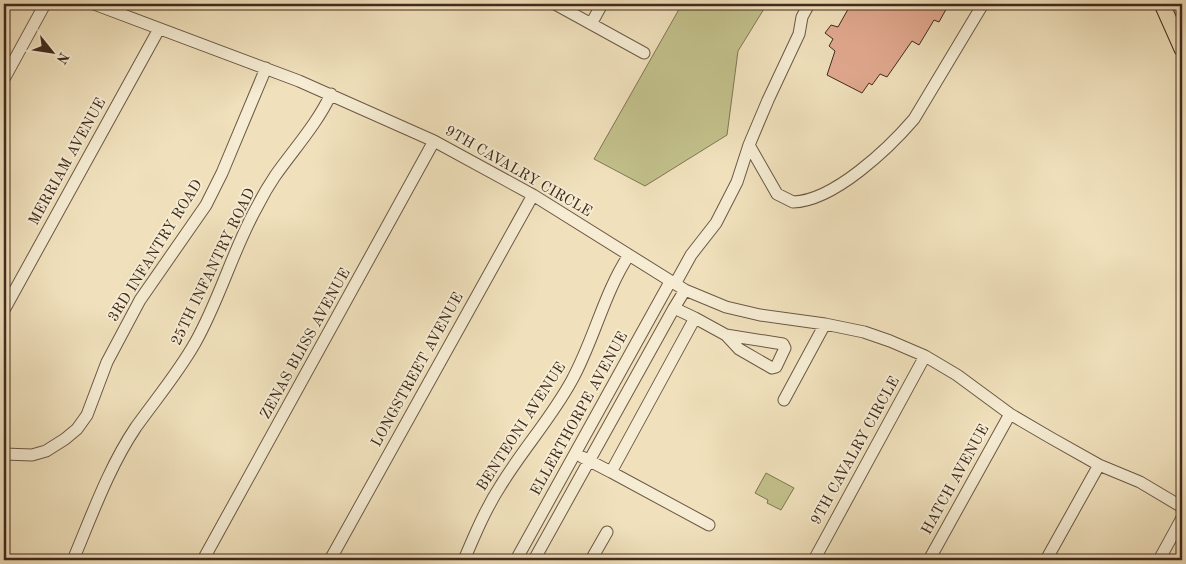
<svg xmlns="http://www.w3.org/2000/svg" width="1186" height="564" font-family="'Old Standard TT',serif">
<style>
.green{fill:#c2c08b;stroke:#817554}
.building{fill:#e2a98f;stroke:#402a1d}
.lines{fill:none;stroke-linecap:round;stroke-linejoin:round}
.minor-casing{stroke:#6c5845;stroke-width:13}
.major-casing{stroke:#402a1d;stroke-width:17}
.minor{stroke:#f5ecd3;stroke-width:11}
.major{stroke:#f0e1bc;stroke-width:15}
.labels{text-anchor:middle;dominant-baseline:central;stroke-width:4;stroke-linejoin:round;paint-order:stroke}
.street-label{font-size:15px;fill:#402a1d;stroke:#f5ecd3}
</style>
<rect width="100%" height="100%" fill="#f0e1bc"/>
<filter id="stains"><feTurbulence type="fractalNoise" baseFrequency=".004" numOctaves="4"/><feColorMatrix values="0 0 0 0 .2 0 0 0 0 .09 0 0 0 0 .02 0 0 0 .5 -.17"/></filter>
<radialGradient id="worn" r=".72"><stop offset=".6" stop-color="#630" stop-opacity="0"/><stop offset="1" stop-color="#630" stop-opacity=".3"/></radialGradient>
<path class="green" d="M682 4H767L738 51 727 135 645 186 594 159Z
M766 473 794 488 781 510 767 503 768 500 755 493Z"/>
<path class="building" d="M851 4H949L939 22 934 20 919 45 912 41 887 77 880 74 872 85 869 83 862 93 827 75 835 51 829 46 833 39 825 33 831 25 838 27Z"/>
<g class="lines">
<g class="minor-casing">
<path id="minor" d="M94 4 299 81 434 141 533 195 685 290 726 307 760 315 825 324 864 332 890 341 925 356 957 375 1010 414 1051 438 1099 465 1140 482 1182 507
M555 4 644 53
M591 24 602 4
M4 79 45 4
M749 145 777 194 793 202C834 201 889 148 914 119L983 4
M675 284 691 255 716 223 737 182 749 145 768 100 799 34 802 17 809 4
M4 310 159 29
M695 318 726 335 783 344 785 348 776 367 772 368 739 349 726 335
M784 400 825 324
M4 454 32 455 46 451 65 439 77 429 87 415 107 362 140 300 206 205 222 173 266 68
M582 457 611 472 695 318 674 308
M611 472 709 525
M73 560C92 515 109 467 136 427 156 399 178 373 195 343 220 299 233 249 258 205 263 195 269 185 275 176 294 149 317 124 331 94
M203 560 434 141
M330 560 533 195
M464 560C475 534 486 508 501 485 523 449 552 417 572 380 594 340 604 293 629 255
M516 560 670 282
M534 560 674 308 685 290
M591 560 607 532
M814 560 925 356
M929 560 1010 414
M1046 560 1099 465
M1159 560 1182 518"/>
</g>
<g class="major-casing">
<path id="major" d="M1162 4 1182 49"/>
</g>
<use href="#minor" class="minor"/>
<use href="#major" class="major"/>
</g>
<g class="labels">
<g class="street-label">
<text transform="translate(68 162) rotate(-61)">MERRIAM AVENUE</text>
<text transform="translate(518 172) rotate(30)">9TH CAVALRY CIRCLE</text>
<text transform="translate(156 251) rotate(-58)">3RD INFANTRY ROAD</text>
<text transform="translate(214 267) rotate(-64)">25TH INFANTRY ROAD</text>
<text transform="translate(306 344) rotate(-61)">ZENAS BLISS AVENUE</text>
<text transform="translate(418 370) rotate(-61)">LONGSTREET AVENUE</text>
<text transform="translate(580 414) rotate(-61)">ELLERTHORPE AVENUE</text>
<text transform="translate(522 427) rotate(-57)">BENTEONI AVENUE</text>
<text transform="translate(856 451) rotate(-61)">9TH CAVALRY CIRCLE</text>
<text transform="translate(956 480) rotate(-61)">HATCH AVENUE</text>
</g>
</g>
<rect width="1186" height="564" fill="none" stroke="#f0e1bc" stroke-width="20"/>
<rect x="5" y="5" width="1176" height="554" fill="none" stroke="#402a1d" stroke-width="2.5"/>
<rect x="10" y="10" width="1166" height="544" fill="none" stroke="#402a1d"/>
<g transform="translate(52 52) rotate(120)" stroke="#f5ecd3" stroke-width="4" paint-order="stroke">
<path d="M0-4L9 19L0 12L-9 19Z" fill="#402a1d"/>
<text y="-8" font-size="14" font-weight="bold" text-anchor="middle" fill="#402a1d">N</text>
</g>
<rect width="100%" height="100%" filter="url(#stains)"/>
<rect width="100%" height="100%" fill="url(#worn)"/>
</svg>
